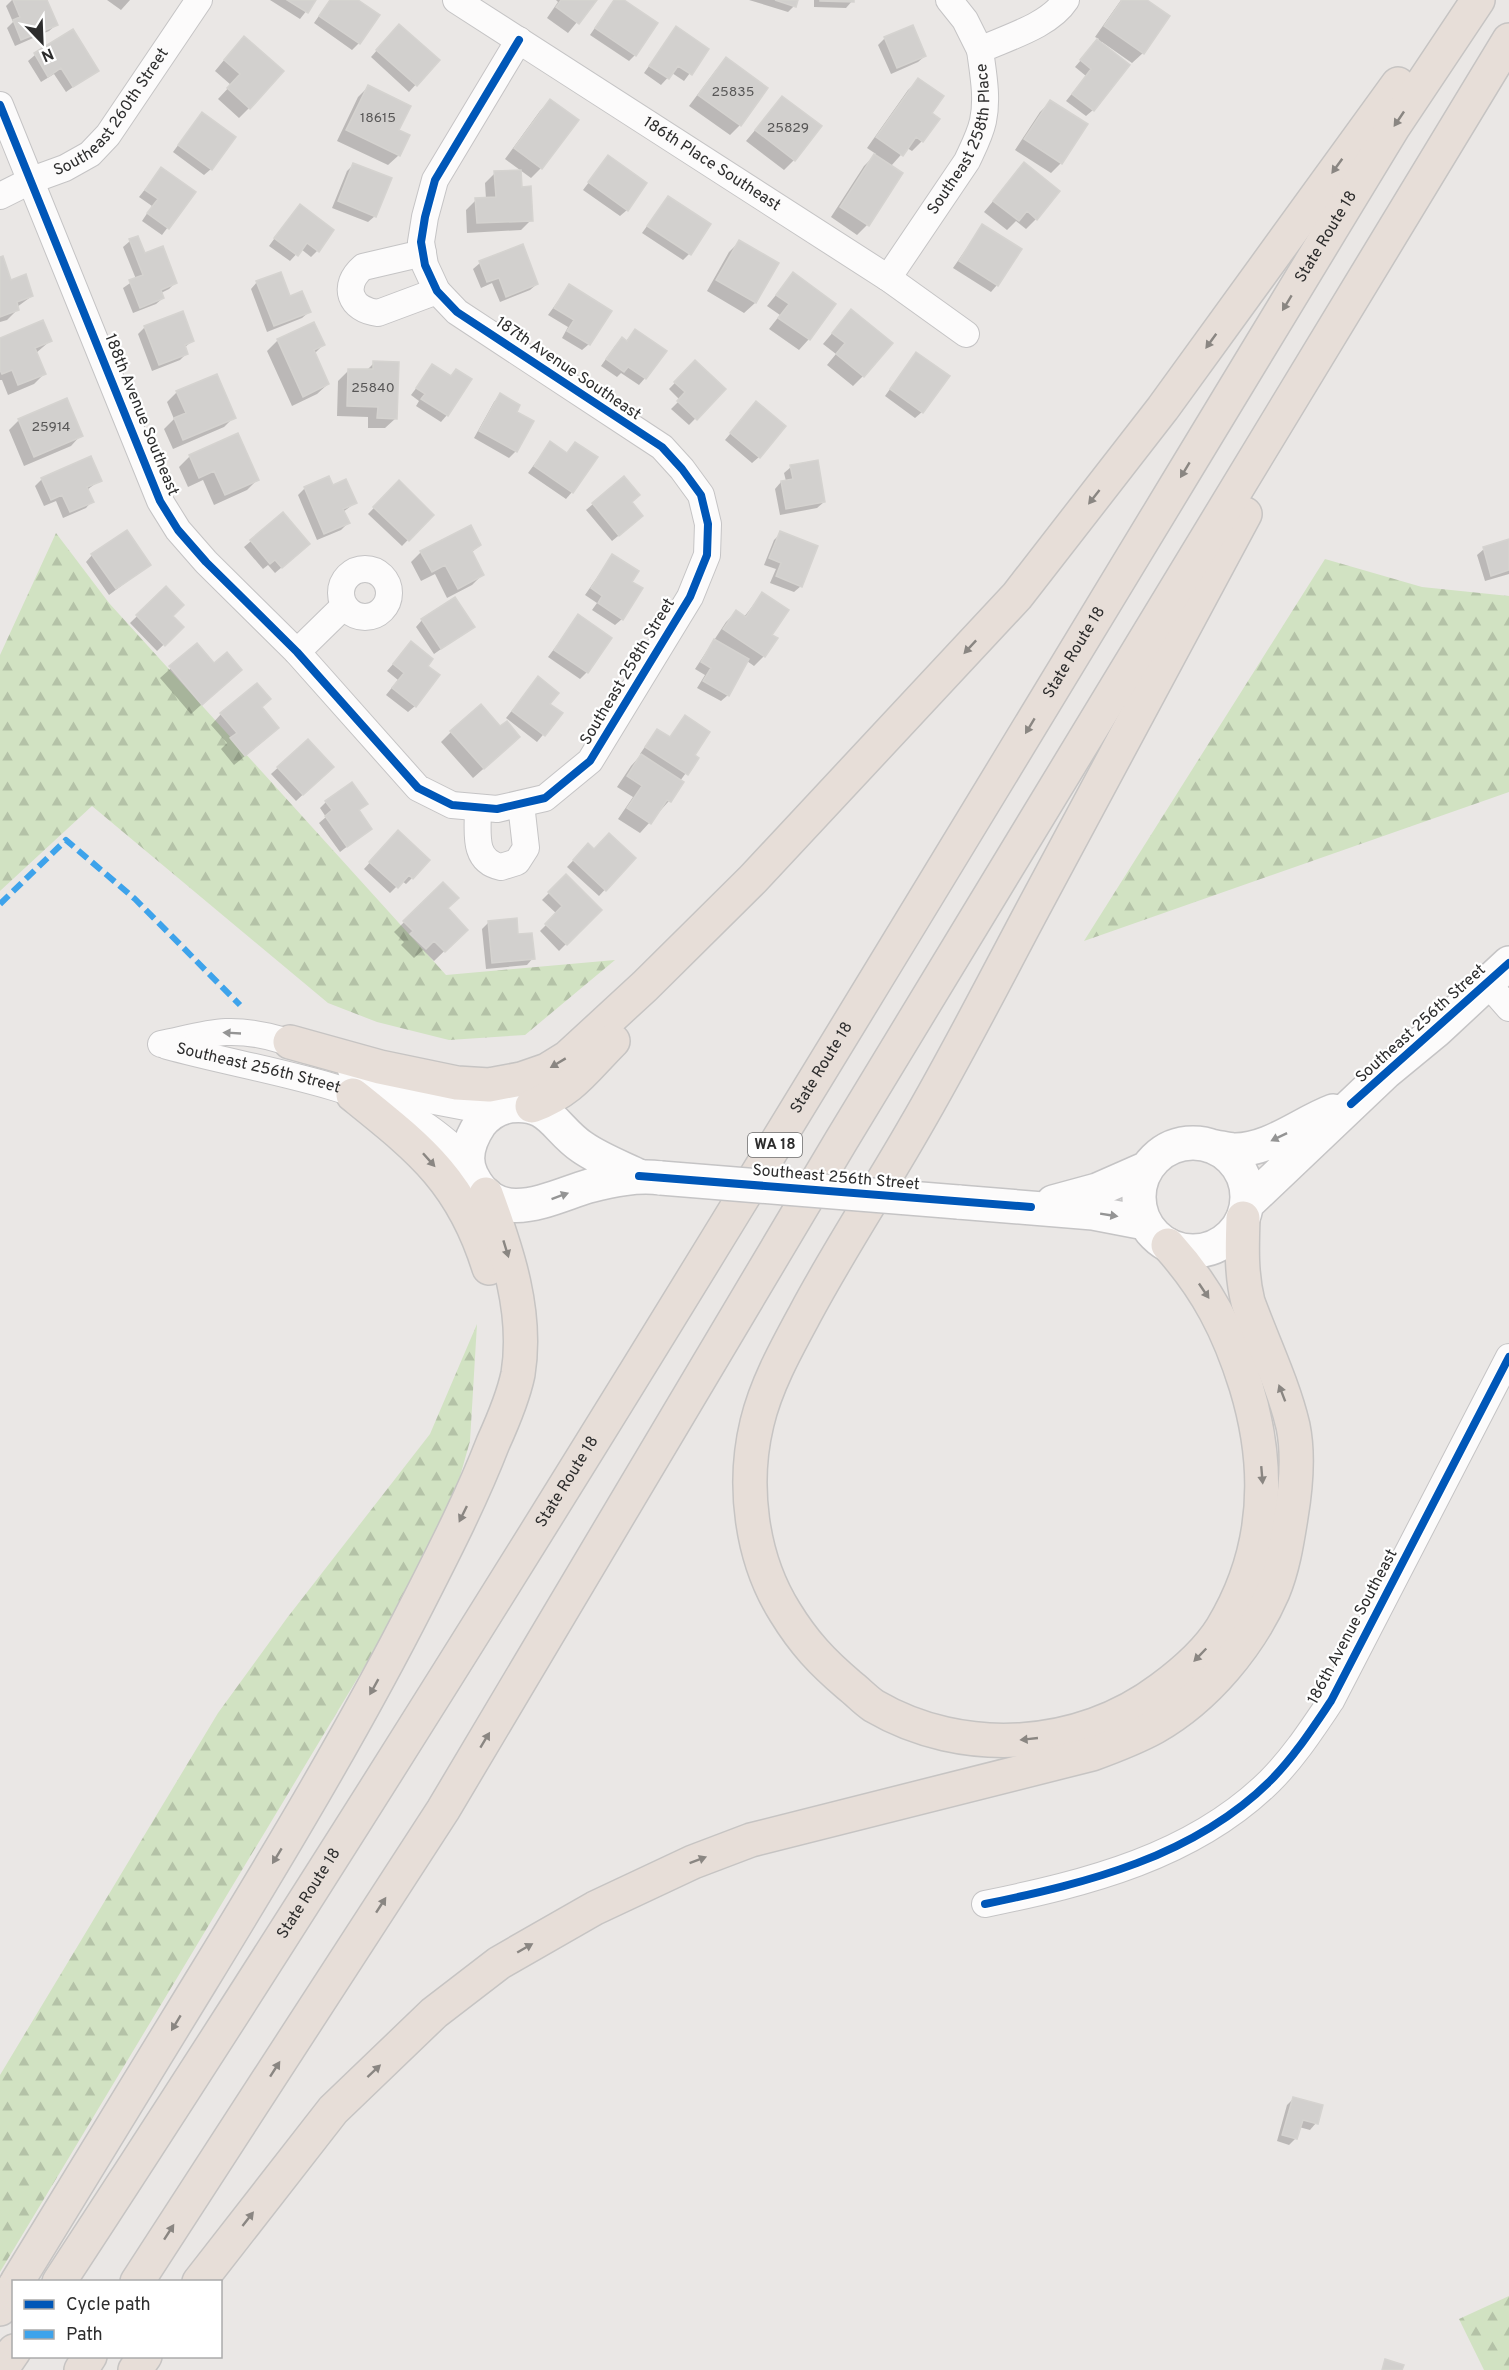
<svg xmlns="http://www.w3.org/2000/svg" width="1509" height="2370" font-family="Overpass,sans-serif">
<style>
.forest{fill:url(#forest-firs)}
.shadow{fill:#0003}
.building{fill:#d2d0ce;stroke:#d5d3d0;stroke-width:1.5}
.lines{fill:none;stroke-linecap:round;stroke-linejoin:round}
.street-casing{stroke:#c5c4c5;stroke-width:28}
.secondary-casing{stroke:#c5c4c5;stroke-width:36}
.highway-casing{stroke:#c6c4c3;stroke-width:36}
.street{stroke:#fcfbfb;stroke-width:26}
.secondary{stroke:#fcfbfb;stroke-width:33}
.highway{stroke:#e7ded8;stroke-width:33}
.secondary-bridge-casing{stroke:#c5c4c5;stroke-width:36;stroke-linecap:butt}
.secondary-bridge{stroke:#fcfbfb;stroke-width:33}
.quiet{stroke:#3ea3eb;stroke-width:6;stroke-dasharray:12 6;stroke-linecap:butt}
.cycleway-casing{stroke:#fff;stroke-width:11}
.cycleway{stroke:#0057b8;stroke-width:8}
.oneway{fill:#8a8682}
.oneway2{fill:#949494}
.labels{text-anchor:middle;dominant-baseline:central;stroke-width:4.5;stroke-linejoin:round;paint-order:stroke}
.number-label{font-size:14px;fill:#575656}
.shield{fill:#fff;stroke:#6c6c6c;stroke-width:1.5}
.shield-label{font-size:15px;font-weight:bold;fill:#2d2d2d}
.street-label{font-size:16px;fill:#2d2d2d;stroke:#fff}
</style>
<defs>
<pattern id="forest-firs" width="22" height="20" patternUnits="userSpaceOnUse" patternTransform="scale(1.5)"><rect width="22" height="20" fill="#d1e2c2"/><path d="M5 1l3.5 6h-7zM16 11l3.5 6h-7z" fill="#b4c2a7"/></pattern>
</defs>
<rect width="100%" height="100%" fill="#eae7e5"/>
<path class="forest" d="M56 533 109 603 446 975 615 960 525 1035 449 1040 377 1022 328 1003 92 806 0 891V655Z
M1325 559 1422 587 1509 596V792L1084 941Z
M477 1324 470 1441 450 1512 398 1611 0 2272V2075L218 1713 287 1618 430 1434Z
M1509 2296V2370H1484L1459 2319Z"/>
<path class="shadow" d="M12 0H46L56 25 49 31 15 46 7 28 13 22 6 6Z
M107 0H130L121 10Z
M270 0H315L300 19Z
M330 0H356L359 43 352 50 314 23Z
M556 0H595L568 33 547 18 558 2Z
M614 0H621L635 55 629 61 590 35Z
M749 0H796L794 6 788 12Z
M814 0H853L846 8 814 7Z
M1121 0H1145L1143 53 1132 63 1102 42 1093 110 1086 116 1066 101 1086 76 1075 67 1099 39 1095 37Z
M676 28 707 50 684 81 672 73 661 85 644 73Z
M72 31 97 70 66 92 54 74 41 82 28 61 35 55Z
M393 32 438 60 409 92 371 57Z
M885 38 925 56 918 62 891 74 878 45Z
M234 48 249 108 239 118 218 99 231 85 215 71Z
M726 59 740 125 730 135 689 106 716 70Z
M919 80 930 113 922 141 912 151 907 148 891 166 867 225 857 235 831 217 864 166 876 154 867 148 908 90Z
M368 87 397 131 399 155 388 165 337 141 358 97Z
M782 98 794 160 784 170 746 141Z
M550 101 541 168 531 178 505 159 540 111Z
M1050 102 1061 163 1051 173 1015 150 1040 112Z
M196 121 211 169 204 175 173 152Z
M608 157 627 210 620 216 583 190Z
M354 164 375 216 368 222 332 208 347 171Z
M1024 164 1036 219 1026 229 1016 221 1007 230 984 212Z
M161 169 194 192 162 235 142 221 152 206 139 197Z
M495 173 521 189 531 220 521 230 467 233 466 210 476 200 486 199 485 183Z
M668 197 689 254 683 260 642 233Z
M293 213 317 251 311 257 301 249 290 261 269 246Z
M982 226 997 285 991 292 953 268Z
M130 241 175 283 169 289 161 293 163 298 156 304 133 313 123 288 136 279 123 247Z
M739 242 777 263 755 303 744 313 707 291 729 252Z
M0 259 11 282 32 296 17 307 18 309 7 320 0 322Z
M480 263 537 284 530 290 500 302 492 283 481 288 473 269Z
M793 274 834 304 809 339 799 350 769 329 780 315 767 306Z
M257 282 289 298 309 312 302 318 267 332 251 289Z
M569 286 589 344 582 350 562 338 568 327 548 315Z
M851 311 863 376 853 386 827 365 836 354 823 344Z
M182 313 193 340 184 348 187 353 180 360 152 371 138 334 144 328Z
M635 331 645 378 639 385 621 373 617 377 601 366 615 346 622 339 625 342Z
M0 340 50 341 36 353 44 374 34 384 8 395 2 380H0Z
M278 340 323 345 314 354 328 384 317 394 292 406 267 351Z
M910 361 922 412 915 418 885 396Z
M695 362 724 389 689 425 671 409 680 400 669 389Z
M374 363 396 418 385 428H368V417L337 416 338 381 349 370 366 371Z
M433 366 450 377 456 371 447 415 441 422 416 406 419 401 411 395Z
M177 392 234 417 224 427 173 449 164 429 174 419 167 402Z
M500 395 514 412 516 451 509 458 474 438 494 402Z
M750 410 759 457 752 463 725 440Z
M19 420 81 435 71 446 24 466 9 430Z
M550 443 566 454 575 444 572 492 566 499 528 473Z
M190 456 257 480 247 490 214 505 203 480 188 487 179 467Z
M90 458 100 480 87 490 92 501 86 508 63 518 56 501 44 506 35 486 42 479Z
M791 467 824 502 817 508 780 515 775 489 781 482 786 481 784 473Z
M329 478 332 486 355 503 343 512 348 523 341 530 317 540 298 495 305 488Z
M399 482 432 515 402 546 368 514Z
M630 503 635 522 612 541 586 510 593 504Z
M283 514 302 550 275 573 268 565 263 569 244 547Z
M781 533 801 586 794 592 770 583 776 569 764 565 774 540Z
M480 545 471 553 482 575 472 585 447 598 435 574 421 581 411 562 421 552Z
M1509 546V574L1485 581 1477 555 1484 549Z
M92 555 149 565 109 595 86 562Z
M612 556 630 582 622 619 615 625 592 610 597 603 585 595Z
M166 588 171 616 182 627 157 651 130 623Z
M762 594 770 636 764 656 754 666 747 661 728 695 721 701 697 688 705 675 695 669 726 622 736 612 744 617Z
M579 616 587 672 580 679 548 657Z
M422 620 473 627 434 654 416 627Z
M411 643 426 666 415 706 408 712 386 695 398 680 387 671Z
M197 645 213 665 240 670 191 714 160 678Z
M538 678 548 704 561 713 537 742 506 718Z
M261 707 267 738 234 765 221 749 227 743 211 725 221 714Z
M685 717 693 755 697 758 680 781 669 801 640 833 618 819 633 797 617 787 631 766 641 755 640 754 651 738 658 731 669 738Z
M451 732 508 747 473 778 441 742Z
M307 741 325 774 296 801 271 774Z
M326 802 366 804 358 811 371 828 340 852 319 823 326 817 320 808Z
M391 839 412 878 406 884 402 881 390 893 364 869Z
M588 845 594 850 634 858 599 896 567 867Z
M566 876 600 910 559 951 540 931 557 914 542 900Z
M443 884 446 908 466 930 434 961 423 950 414 958 401 945 404 942 394 932Z
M489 922 517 935 533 958 527 965 486 969 482 929Z
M1294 2098 1316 2123 1310 2130 1299 2127 1296 2138 1289 2145 1277 2141 1287 2105Z"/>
<path class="building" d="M13 0H47L58 25 21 40 13 20 20 17Z
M287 0H316L308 13Z
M330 0H358L380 15 360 44 319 16Z
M561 0H597L579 24 556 7Z
M614 0H624L658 23 636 56 595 28Z
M775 0H798L796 7Z
M820 0H854V2L820 1Z
M1122 0H1147L1170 16 1144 54 1104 26Z
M399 24 440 60 417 86 376 50Z
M913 25 926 56 897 68 884 37Z
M676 26 709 49 692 75 678 66 669 79 649 66Z
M73 29 99 71 73 87 61 68 48 77 34 53Z
M244 36 284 71 250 109 227 88 240 74 224 60Z
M1097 39 1130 65 1094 111 1072 94 1091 69 1080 60Z
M726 57 768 88 741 126 698 95Z
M918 78 944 96 932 113 940 119 923 142 916 137 903 156 876 137Z
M368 85 411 106 399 130 410 135 400 156 346 130Z
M782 96 822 126 795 161 755 130Z
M550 99 579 120 542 169 514 148Z
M1050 100 1088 124 1062 164 1024 139Z
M202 112 236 137 212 170 178 145Z
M874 154 903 173 869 226 840 207Z
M608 155 647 183 628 211 588 182Z
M1024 162 1060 191 1037 220 1027 211 1019 221 993 201Z
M353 163 392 178 376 217 338 201Z
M161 167 196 192 169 229 147 213 158 199 145 190Z
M521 170 522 187 531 186 533 221 477 223 475 198 496 197 494 171Z
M668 196 711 224 691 255 647 226Z
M300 204 334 230 319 252 307 243 298 256 274 238Z
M982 224 1022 249 998 286 959 261Z
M138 236 145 253 163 246 177 283 161 290 164 298 140 308 129 280 143 275 129 239Z
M739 240 779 263 756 303 716 280Z
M523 244 538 284 506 297 499 278 487 282 479 261Z
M3 256 11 280 26 274 33 296 17 302 19 310 0 317V257Z
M281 272 290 296 302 291 311 312 274 326 256 281Z
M793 272 836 304 810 340 778 318 789 304 776 295Z
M569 284 612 311 590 345 567 331 574 320 554 308Z
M851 309 893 343 864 377 836 354 845 343 832 333Z
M183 311 194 341 185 345 188 354 159 365 144 326Z
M43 320 52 341 35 348 46 374 18 385 12 370 2 374 0 370V338Z
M314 322 325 345 314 350 329 384 303 397 277 339Z
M635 329 667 351 646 379 628 367 624 372 606 359 622 337 627 341Z
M916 352 950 376 923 413 890 389Z
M695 360 726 389 697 420 677 401 685 392 674 382Z
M373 361 399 362 397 419 377 418 378 407 347 406 348 369H373Z
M432 364 451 376 456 369 472 379 448 416 421 399 425 394 416 388Z
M217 374 236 418 183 440 174 418 186 413 176 391Z
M500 393 520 405 517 412 534 421 517 452 479 431Z
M67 398 83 436 34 457 18 419Z
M756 401 786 426 760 458 730 433Z
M238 433 259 480 225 495 214 471 199 478 189 455Z
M550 441 567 453 575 442 598 457 573 493 534 466Z
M91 456 102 481 87 487 94 502 70 512 62 495 51 500 41 478Z
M818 460 825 502 786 509 781 481 793 479 790 465Z
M329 476 333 485 346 479 357 503 343 509 350 523 324 534 304 487Z
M624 476 640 495 632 502 643 516 619 536 592 503Z
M399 480 434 515 409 541 373 507Z
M283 512 310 544 282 568 275 560 270 564 250 540Z
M471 525 481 545 472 551 484 575 458 589 445 565 432 572 420 551Z
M127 530 151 565 116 589 91 554Z
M780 531 818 546 802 587 776 576 781 563 769 558Z
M1509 539V570L1491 576 1483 547Z
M612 554 639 571 632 582 643 588 623 620 598 603 602 596 591 588Z
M166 586 184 605 173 616 184 627 165 646 136 615Z
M762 592 789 610 772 635 778 638 765 657 723 629 736 610 746 617Z
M455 597 475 627 441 649 421 619Z
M578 614 612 638 588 673 554 650Z
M714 639 749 659 729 696 703 681 711 668 701 662Z
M411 641 433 659 428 666 440 675 416 707 392 688 404 673 393 664Z
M197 643 214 663 227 652 242 670 202 705 169 666Z
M538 676 559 693 550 704 563 713 545 736 512 711Z
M257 683 271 699 262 707 279 728 245 756 230 738 237 733 220 713Z
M481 704 500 726 507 721 520 737 484 769 450 731Z
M685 715 710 732 695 755 699 758 688 775 645 747 657 729 670 737Z
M308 739 334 767 303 795 277 767Z
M641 754 684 782 671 802 667 800 651 824 627 808 642 786 627 776Z
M352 782 368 804 359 810 372 829 347 847 325 816 332 810 325 801Z
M398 830 430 860 413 879 409 875 398 888 369 862Z
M609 833 636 858 606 891 573 860 588 843 594 849Z
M566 874 602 910 567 945 545 924 562 906 548 892Z
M443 882 459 898 448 908 468 930 445 952 434 941 426 949 410 934 413 931 403 921Z
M517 918 518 934 532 933 535 959 492 963 488 921Z
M1293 2097 1323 2105 1318 2124 1303 2120 1297 2139 1282 2135Z
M1385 2359 1404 2365 1402 2370H1382Z"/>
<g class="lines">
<g class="street-casing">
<g id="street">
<path id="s1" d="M456 0 888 278 966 334"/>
<path d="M949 0 965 20 980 50"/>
<path d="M0 105 160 501 178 530 206 562 297 652 418 788 452 805 497 809 545 798 590 761 690 597 707 555 708 524 701 495 682 469 662 447 457 312 437 291 425 265 421 242 425 217 435 180 519 40"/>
<path id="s2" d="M0 196 32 180 65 168 90 154 108 135 199 0"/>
<path d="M423 253 363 267C341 286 350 310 378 313L437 291"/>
<path id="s3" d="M888 278 967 161C973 148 980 135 983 121 988 98 983 73 980 50 1008 37 1049 26 1066 0"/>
<circle cx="365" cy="593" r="24"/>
<path d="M297 652 344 606"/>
<path d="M478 808C478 832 472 861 501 867L517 862 526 848 521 804"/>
<path d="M1488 984 1509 1008"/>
<path d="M161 1044C182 1040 205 1033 226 1032 253 1031 283 1039 307 1050"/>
<path id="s4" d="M167 1046C251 1069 343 1080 420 1122 437 1132 452 1146 467 1159"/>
<path d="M351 1070 413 1097 492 1112"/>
<path d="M985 1904C1087 1883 1193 1857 1270 1781 1294 1757 1312 1729 1331 1701L1509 1357"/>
</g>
</g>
<g class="secondary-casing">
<path id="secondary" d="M1139 1197a54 54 0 1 1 108 0a54 54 0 1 1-108 0Z
M1210 1146C1217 1147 1226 1149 1233 1150 1269 1151 1301 1123 1333 1111
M639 1176C620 1167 599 1159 582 1147 555 1129 550 1101 510 1106 498 1108 488 1114 480 1124 470 1139 463 1159 472 1176 498 1228 549 1198 589 1186 613 1180 636 1175 661 1178
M958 1202 1093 1213 1145 1223
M1053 1202 1097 1190 1147 1168
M1247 1204 1386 1072 1437 1030 1509 963"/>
</g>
<g class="highway-casing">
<g id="highway">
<path d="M290 1042 380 1067 457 1083 489 1085 521 1079 547 1070 568 1057 645 986 753 879 1017 596 1163 408 1398 84"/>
<path d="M353 1095C420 1149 462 1181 489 1268"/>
<path d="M532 1106C573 1090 584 1070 613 1041"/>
<path d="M1168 1245C1207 1288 1229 1331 1246 1386 1271 1468 1268 1552 1222 1628 1207 1652 1184 1672 1161 1689 1080 1750 963 1758 874 1706 865 1700 858 1692 849 1685 822 1662 804 1643 785 1612 751 1558 742 1485 757 1423 766 1385 786 1349 805 1314 839 1250 879 1190 915 1127 957 1055 995 980 1034 907 1105 776 1175 645 1245 514"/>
<path d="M17 2282C78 2182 139 2082 200 1983 277 1857 353 1731 420 1599 446 1548 472 1497 493 1443 503 1421 513 1398 518 1374 528 1312 507 1251 486 1194"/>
<path id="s5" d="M59 2282C522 1575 955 848 1394 126L1478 0"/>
<path d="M137 2282 443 1810 841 1141 1509 40"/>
<path d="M199 2282 333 2110 434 2013 499 1963 595 1908 693 1862 751 1840 1092 1754C1114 1746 1135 1738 1155 1727 1206 1698 1250 1645 1273 1592 1283 1568 1287 1542 1291 1517 1296 1487 1299 1455 1293 1426 1283 1384 1263 1343 1248 1302 1241 1274 1242 1247 1243 1218"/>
<path d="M0 2309 14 2287"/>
<path d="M1 2370 14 2351"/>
<path d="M81 2370 90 2356"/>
<path d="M135 2370 145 2356"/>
</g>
</g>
<use href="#street" class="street"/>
<use href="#secondary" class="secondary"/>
<use href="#highway" class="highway"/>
<g class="secondary-bridge-casing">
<path id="secondary-bridge" d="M661 1178 958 1202"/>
</g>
<use href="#secondary-bridge" class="secondary-bridge"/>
<path class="quiet" d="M0 904 66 840 135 899 240 1005"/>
<g class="cycleway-casing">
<path id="cycleway" d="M0 105 160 501 178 530 206 562 297 652 418 788 452 805 497 809 545 798 590 761 690 597 707 555 708 524 701 495 682 469 662 447 457 312 437 291 425 265 421 242 425 217 435 180 519 40
M1351 1104 1509 963
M639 1176 1031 1207
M985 1904C1087 1883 1193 1857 1270 1781 1294 1757 1312 1729 1331 1701L1509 1357"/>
</g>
<use href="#cycleway" class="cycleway"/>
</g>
<defs><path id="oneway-solid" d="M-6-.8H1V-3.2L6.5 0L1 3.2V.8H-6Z" transform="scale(1.5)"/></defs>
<g class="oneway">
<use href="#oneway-solid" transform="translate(1399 119) rotate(124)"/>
<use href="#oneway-solid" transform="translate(1337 166) rotate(126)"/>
<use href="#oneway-solid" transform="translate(1287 303) rotate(121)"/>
<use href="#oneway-solid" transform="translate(1211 341) rotate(126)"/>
<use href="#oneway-solid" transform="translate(1185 470) rotate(121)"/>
<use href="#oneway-solid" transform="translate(1094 497) rotate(128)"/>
<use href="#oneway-solid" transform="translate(970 647) rotate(133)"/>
<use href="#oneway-solid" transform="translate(1030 726) rotate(121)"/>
<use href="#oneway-solid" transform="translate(558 1063) rotate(149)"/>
<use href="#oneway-solid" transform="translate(429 1160) rotate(48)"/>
<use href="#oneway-solid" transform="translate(506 1249) rotate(73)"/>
<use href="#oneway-solid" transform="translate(1204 1291) rotate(56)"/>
<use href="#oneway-solid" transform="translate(1282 1393) rotate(-111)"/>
<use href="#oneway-solid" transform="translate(1262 1475) rotate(85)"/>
<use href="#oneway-solid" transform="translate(463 1514) rotate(116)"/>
<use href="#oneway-solid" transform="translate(1200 1655) rotate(134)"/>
<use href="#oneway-solid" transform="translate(374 1687) rotate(119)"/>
<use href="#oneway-solid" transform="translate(1029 1739) rotate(174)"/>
<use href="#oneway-solid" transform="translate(485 1740) rotate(-59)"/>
<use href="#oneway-solid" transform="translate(277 1856) rotate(121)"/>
<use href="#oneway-solid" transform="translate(698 1860) rotate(-21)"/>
<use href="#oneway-solid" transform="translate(381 1905) rotate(-57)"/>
<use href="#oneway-solid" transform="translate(525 1948) rotate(-30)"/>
<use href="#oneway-solid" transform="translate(176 2023) rotate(121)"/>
<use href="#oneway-solid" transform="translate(275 2069) rotate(-57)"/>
<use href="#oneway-solid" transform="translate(374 2071) rotate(-43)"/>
<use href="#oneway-solid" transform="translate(248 2219) rotate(-52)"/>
<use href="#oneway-solid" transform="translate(169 2232) rotate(-57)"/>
</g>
<g class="oneway2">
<use href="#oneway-solid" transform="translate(232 1033) rotate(-177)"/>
<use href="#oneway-solid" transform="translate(1279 1137) rotate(154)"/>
<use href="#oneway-solid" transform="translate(560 1196) rotate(-20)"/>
<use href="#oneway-solid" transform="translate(1109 1215) rotate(9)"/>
</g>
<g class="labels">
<g class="number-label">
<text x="733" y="92">25835</text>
<text x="378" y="118">18615</text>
<text x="788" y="128">25829</text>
<text x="373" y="388">25840</text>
<text x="51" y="427">25914</text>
</g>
<rect class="shield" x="748" y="1133" width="54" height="24" rx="4.5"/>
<g class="shield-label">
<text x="775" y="1145">WA 18</text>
</g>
<g class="street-label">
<text stroke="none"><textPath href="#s2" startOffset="144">Southeast 260th Street</textPath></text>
<text stroke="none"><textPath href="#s3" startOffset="160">Southeast 258th Place</textPath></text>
<text stroke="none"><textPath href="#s1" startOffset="304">186th Place Southeast</textPath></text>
<text stroke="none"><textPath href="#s5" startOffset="2406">State Route 18</textPath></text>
<text transform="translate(568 369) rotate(34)">187th Avenue Southeast</text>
<text transform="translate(141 415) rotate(68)">188th Avenue Southeast</text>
<text stroke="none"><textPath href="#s5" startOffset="1920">State Route 18</textPath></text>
<text transform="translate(628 672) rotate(-59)">Southeast 258th Street</text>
<text transform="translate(1421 1024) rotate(-42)">Southeast 256th Street</text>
<text stroke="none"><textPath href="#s5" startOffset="1434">State Route 18</textPath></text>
<text stroke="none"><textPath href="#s4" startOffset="94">Southeast 256th Street</textPath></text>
<text transform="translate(836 1178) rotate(5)">Southeast 256th Street</text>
<text stroke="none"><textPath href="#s5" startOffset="948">State Route 18</textPath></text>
<text transform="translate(1353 1627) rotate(-62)">186th Avenue Southeast</text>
<text stroke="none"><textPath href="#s5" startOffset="462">State Route 18</textPath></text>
</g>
</g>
<rect x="12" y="2280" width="210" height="78" fill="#ffffff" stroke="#ababab" stroke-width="1.5"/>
<rect x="24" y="2300" width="30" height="9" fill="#0057b8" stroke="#ababab" stroke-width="1.5"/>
<text x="66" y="2310" font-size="18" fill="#2d2d2d">Cycle path</text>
<rect x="24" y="2330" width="30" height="9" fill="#3ea3eb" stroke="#ababab" stroke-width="1.5"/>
<text x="66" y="2340" font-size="18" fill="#2d2d2d">Path</text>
<g transform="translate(42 42) rotate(157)" stroke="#ffffff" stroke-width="4.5" paint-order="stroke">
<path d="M0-4.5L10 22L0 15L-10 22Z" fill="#2d2d2d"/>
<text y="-9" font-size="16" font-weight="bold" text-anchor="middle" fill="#2d2d2d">N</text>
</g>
</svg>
